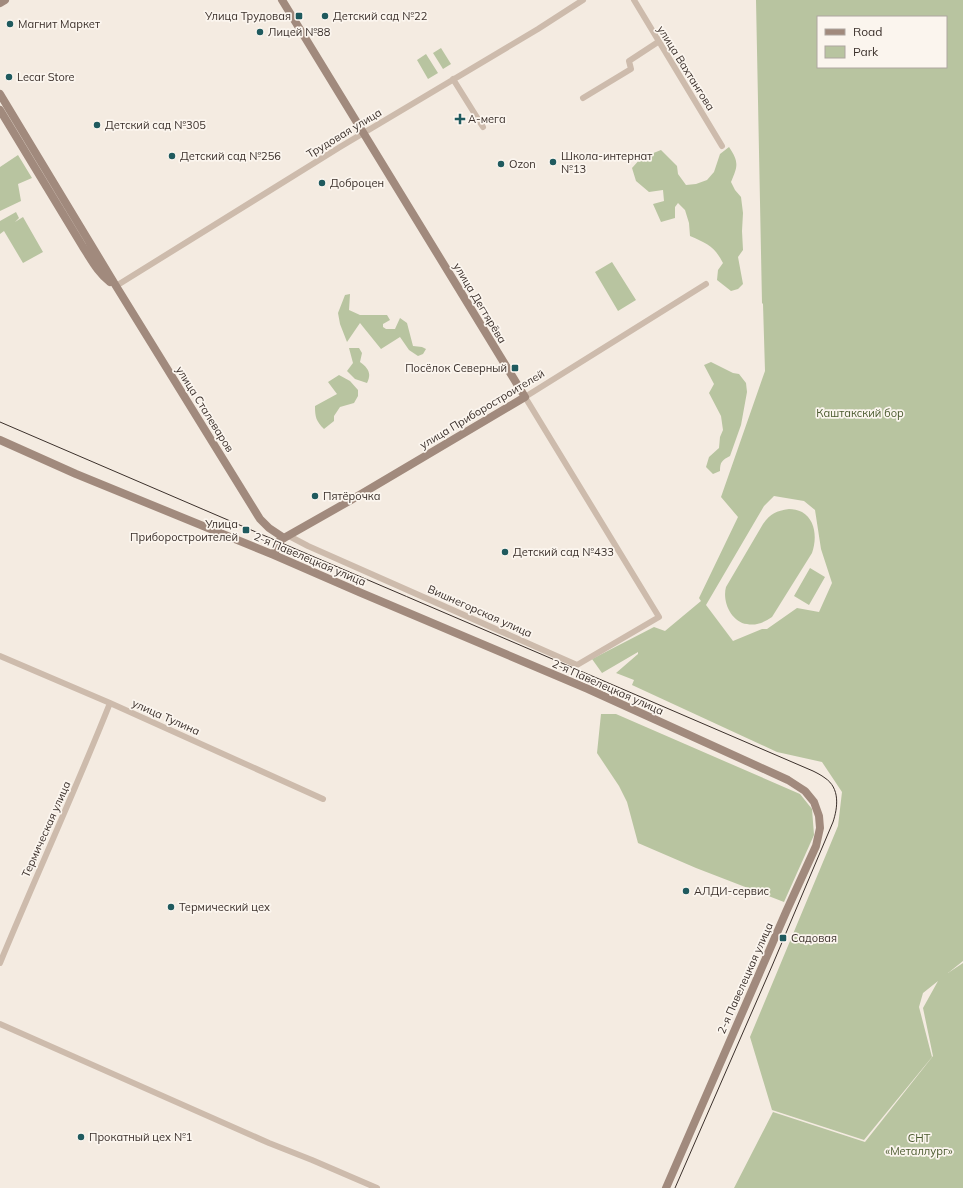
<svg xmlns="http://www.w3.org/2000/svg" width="963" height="1188" font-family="Mulish,sans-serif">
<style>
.green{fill:#b8c4a0;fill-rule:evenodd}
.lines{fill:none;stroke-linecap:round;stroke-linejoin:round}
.street{stroke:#cdbbac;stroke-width:6}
.secondary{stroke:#a18a7d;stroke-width:8}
.tram{stroke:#3b302b;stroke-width:1}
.poi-dot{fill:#1f5a5e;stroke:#fbf5ee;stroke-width:1.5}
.labels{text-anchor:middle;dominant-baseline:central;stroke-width:3.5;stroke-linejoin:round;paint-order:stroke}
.poi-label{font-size:11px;fill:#3b302b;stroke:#fbf5ee;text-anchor:start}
.street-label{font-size:11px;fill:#3b302b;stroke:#fbf5ee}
.park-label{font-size:11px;fill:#4a5a2e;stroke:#fbf5ee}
</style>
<rect width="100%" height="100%" fill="#f4ebe1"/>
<path class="green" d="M756 0H963V961L948 973 963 963V1188H734L773 1112 865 1142 933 1056 923 1008 938 981 923 993 919 1007 932 1057 864 1140 772 1110 750 1037 838 826 842 792 822 762 777 752 632 685 634 680 616 673 638 654V652L602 673 592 659 654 627 665 631 701 601 699 598 738 517 721 497 765 371 763 304 762 303ZM818 17H946V67H818ZM774 496 804 501 815 510 821 549 832 583 819 612 797 608 767 629H762L733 641 706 605 764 506Z
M441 48 451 64 443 69 433 53Z
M426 54 438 73 428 79 417 60Z
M729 147C739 162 738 166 731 182L735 190 741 197 743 213 742 231 743 250 738 257 743 284 738 289 731 291 717 280 718 270 723 263C714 246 708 244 690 236L689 223 685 210 678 203 675 207V218L661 222 653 204 664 201 663 190 649 192 636 181 632 168 641 158 661 150 677 166 678 174 686 185 696 184 707 180 714 172 720 154Z
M18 155 32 178 18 184 21 201 0 211V167Z
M16 212 19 218 15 222 23 217 43 252 23 263 4 231 0 234V221Z
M612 262 636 300 618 311 595 272Z
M350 294 349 310 360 315H387L390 320 383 324V327L386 329H395L400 318 407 323 413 346 422 347 426 349 423 354 418 356 409 350 400 337 381 349 364 328 360 323 347 342 340 324 338 313 345 295Z
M349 348H359L362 353 360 362C368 368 372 373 367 383L355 379 347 371 353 363Z
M711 362 733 373 739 374 746 383 747 392 741 425 730 456C722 460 720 462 720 471L713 474 706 467 709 457 719 448 720 437 723 430 721 416 709 393 714 384 704 365Z
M339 375 350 381 358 390V396L354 403 340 407 334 416V421L324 429C316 421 315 417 315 406L337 394 328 382Z
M789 509C793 509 798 510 802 512 816 520 817 539 812 553L772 617C765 622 756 626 747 624 731 622 722 601 726 587L763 524C771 513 776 511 789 509Z
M810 568 825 577 809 605 794 596Z
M601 714H616L800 794 812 809 814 835 784 902 696 868 638 843 627 802 619 786 597 753Z"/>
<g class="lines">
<path class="street" d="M634 0 722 146
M453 79 483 127
M583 98 631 69 629 61 658 42
M116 286 340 147 538 29 583 0
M289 536 308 546 577 665 659 617 525 397 706 284
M0 656 110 703 323 799
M0 963C36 876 75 791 110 703
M0 1024 269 1143 312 1160 377 1188"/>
<path class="secondary" d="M0 3 5 0
M0 94 116 286 260 519 269 528 284 538
M0 110 83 247C91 259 98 273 110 282
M0 440 76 474 274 555 359 592 588 689 788 780 805 791 814 802 819 816 820 828 816 846 786 912 666 1188
M274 555 278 542 284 538 351 500 525 397 282 0"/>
<path class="tram" d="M0 422C271 539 542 654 813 771 817 773 821 775 825 778 840 788 838 807 833 822L772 966 675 1188"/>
</g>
<g class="poi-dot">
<rect x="295" y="12" width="8" height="8" rx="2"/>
<circle cx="325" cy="16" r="4"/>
<circle cx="10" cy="24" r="4"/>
<circle cx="260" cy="32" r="4"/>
<circle cx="9" cy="77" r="4"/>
<path d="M458 113h4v4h4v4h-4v4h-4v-4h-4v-4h4z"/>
<circle cx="97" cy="125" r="4"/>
<circle cx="172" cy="156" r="4"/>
<circle cx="553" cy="162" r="4"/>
<circle cx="501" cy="164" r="4"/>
<circle cx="322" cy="183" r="4"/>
<rect x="511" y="364" width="8" height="8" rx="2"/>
<circle cx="315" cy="496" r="4"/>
<rect x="242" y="526" width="8" height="8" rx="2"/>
<circle cx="505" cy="552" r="4"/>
<circle cx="686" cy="891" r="4"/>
<circle cx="171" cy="907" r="4"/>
<rect x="779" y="934" width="8" height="8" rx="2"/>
<circle cx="81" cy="1137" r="4"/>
</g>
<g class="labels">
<g class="poi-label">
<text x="291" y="16" text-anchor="end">Улица Трудовая</text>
<text x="333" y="16">Детский сад №22</text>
<text x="18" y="24">Магнит Маркет</text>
<text x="268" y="32">Лицей №88</text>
<text x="17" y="77">Lecar Store</text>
<text x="468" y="119">А-мега</text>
<text x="105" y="125">Детский сад №305</text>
<text x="180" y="156">Детский сад №256</text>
<text x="561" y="156">Школа-интернат<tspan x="561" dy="13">№13</tspan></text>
<text x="509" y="164">Ozon</text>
<text x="330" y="183">Доброцен</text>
<text x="507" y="368" text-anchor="end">Посёлок Северный</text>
<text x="323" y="496">Пятёрочка</text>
<text x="238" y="524" text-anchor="end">Улица<tspan x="238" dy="13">Приборостроителей</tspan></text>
<text x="513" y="552">Детский сад №433</text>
<text x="694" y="891">АЛДИ-сервис</text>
<text x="179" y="907">Термический цех</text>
<text x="791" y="938">Садовая</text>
<text x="89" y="1137">Прокатный цех №1</text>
</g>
<g class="street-label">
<text transform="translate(686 68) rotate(58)">улица Вахтангова</text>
<text transform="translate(344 133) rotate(-31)">Трудовая улица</text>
<text transform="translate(480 303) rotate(59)">улица Дегтярёва</text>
<text transform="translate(205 409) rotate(58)">улица Сталеваров</text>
<text transform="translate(482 409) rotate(-31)">улица Приборостроителей</text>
<text transform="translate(310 559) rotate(23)">2-я Павелецкая улица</text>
<text transform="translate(480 611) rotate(24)">Вишнегорская улица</text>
<text transform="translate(608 687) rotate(24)">2-я Павелецкая улица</text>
<text transform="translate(166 717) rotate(24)">улица Тулина</text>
<text transform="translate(46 829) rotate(-66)">Термическая улица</text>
<text transform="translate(745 978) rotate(-66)">2-я Павелецкая улица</text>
</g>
<g class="park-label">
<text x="860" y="413">Каштакский бор</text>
<text x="919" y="1138">СНТ<tspan x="919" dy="13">«Металлург»</tspan></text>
</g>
</g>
<rect x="817" y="16" width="130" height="52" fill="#fbf5ee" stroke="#aea6a0"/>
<rect x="825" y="29" width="20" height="6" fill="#a18a7d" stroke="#aea6a0"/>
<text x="853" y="36" font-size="12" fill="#3b302b">Road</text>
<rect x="825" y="46" width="20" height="12" fill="#b8c4a0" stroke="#aea6a0"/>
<text x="853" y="56" font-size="12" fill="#3b302b">Park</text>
</svg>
